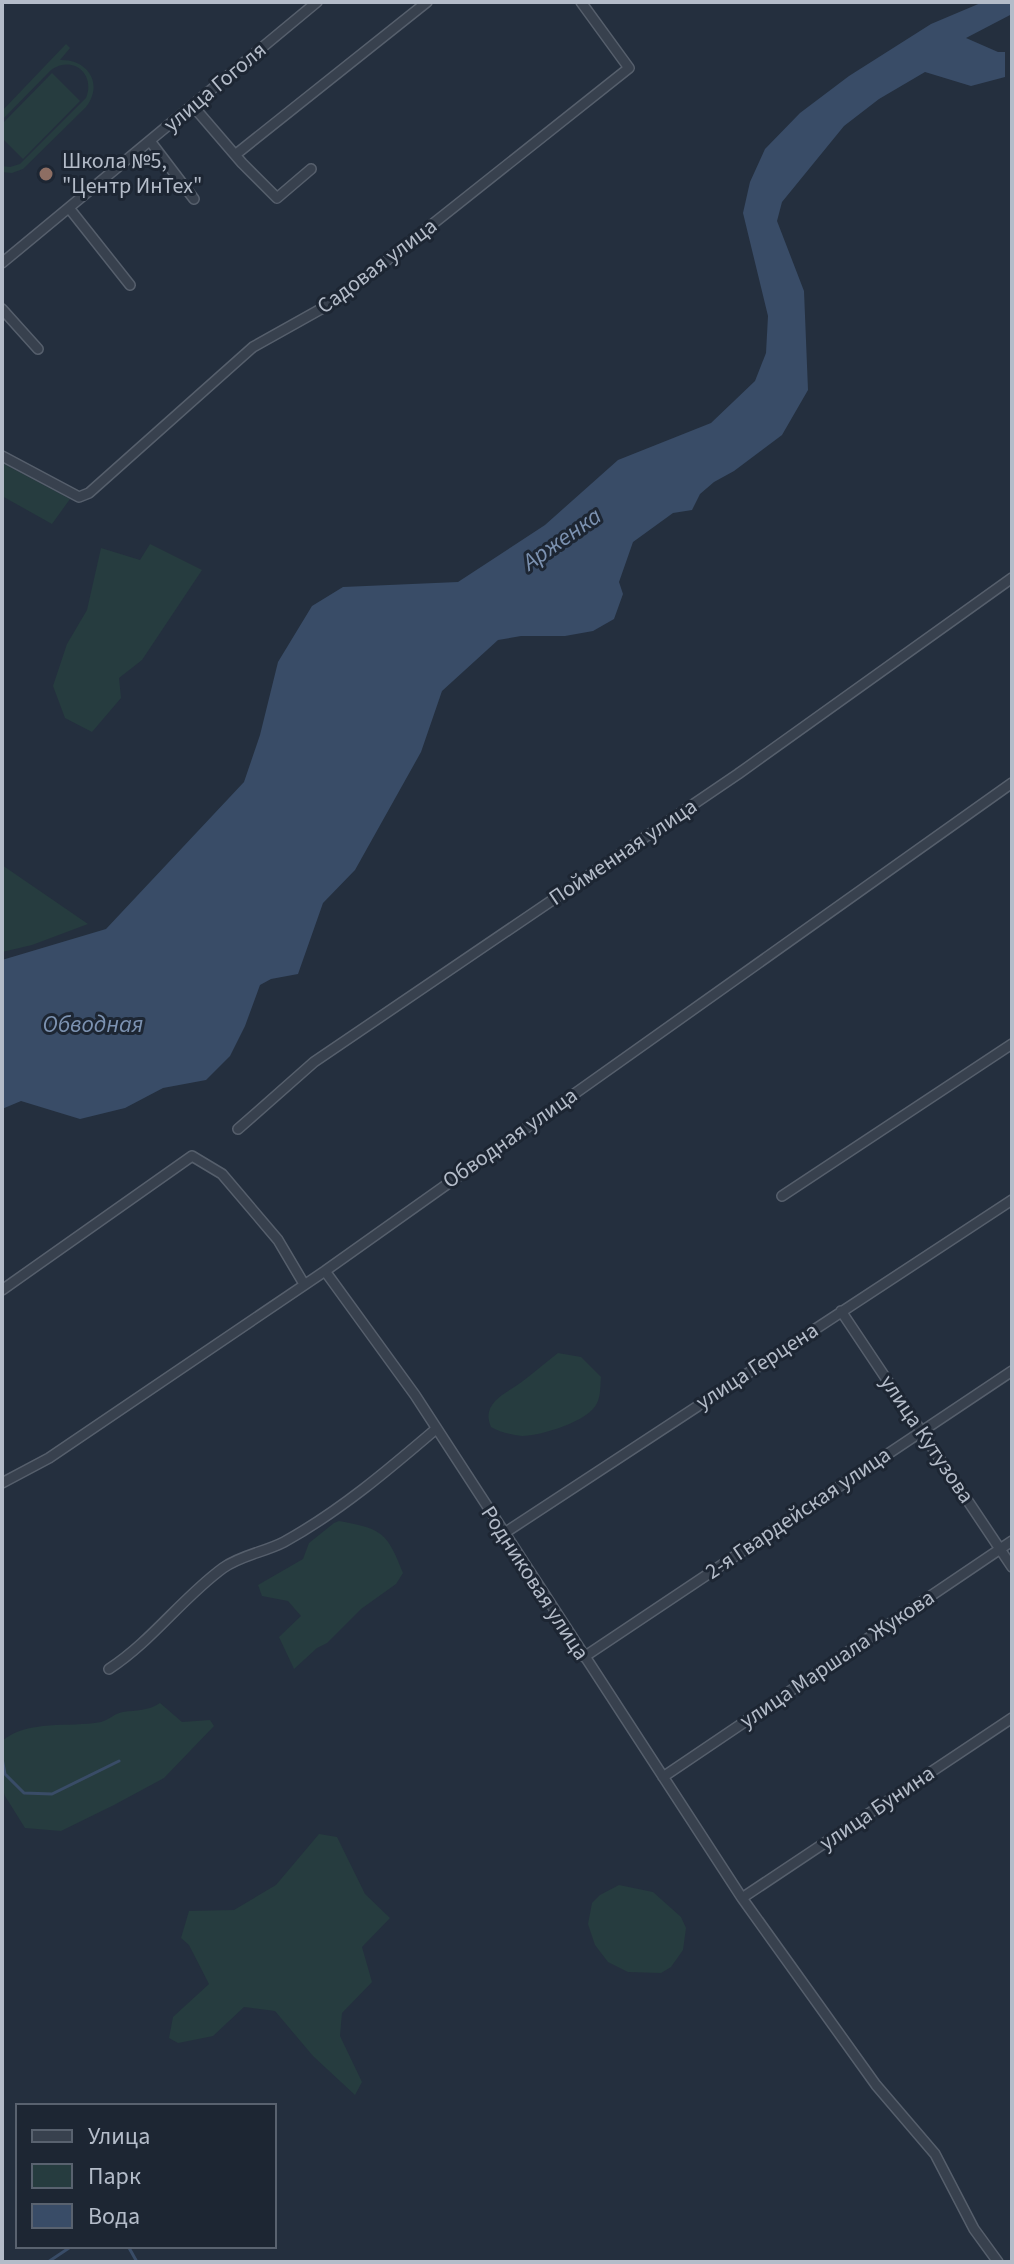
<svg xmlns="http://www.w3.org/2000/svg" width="1014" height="2264" font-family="'Source Sans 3',sans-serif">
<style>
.green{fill:#263c3f}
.water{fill:#394c67}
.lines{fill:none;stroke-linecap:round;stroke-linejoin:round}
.stream{stroke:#394c67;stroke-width:3}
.minor-casing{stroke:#565f6c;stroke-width:12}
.minor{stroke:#38414e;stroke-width:9}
.education-dot{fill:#8d6e63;stroke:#1d2633;stroke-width:3}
.labels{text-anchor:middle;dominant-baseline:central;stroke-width:6;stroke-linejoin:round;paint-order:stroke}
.street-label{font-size:22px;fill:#b4bcc9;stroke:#1d2633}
.poi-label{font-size:22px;fill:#b4bcc9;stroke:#1d2633;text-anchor:start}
.water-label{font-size:24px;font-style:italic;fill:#7c92b1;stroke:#1d2633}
</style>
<rect width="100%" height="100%" fill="#242f3e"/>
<path class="green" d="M66 44 70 48 60 60C88 59 104 84 86 107L23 169 12 173 2 172V166L10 167 20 164 86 98C96 73 72 55 51 70L2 120V111Z
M52 73 80 101 23 159 2 138V124Z
M2 463 70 499 52 524 2 496Z
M150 544 202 570 142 660 119 678 121 698 92 732 65 718 53 686 67 644 87 610 101 548 140 560Z
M2 865 88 924 32 945 2 952Z
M558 1353 581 1357 601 1377C600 1385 601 1396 597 1403 590 1421 540 1436 522 1436 511 1435 500 1432 491 1427 480 1402 508 1393 523 1381 535 1372 546 1362 558 1353Z
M339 1521C382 1529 387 1532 403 1573L396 1584 361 1609 327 1643 317 1648 294 1669 279 1637 301 1616 288 1601 262 1596 258 1585 303 1559 309 1543 334 1523Z
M160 1703 182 1722 210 1720 214 1726 164 1778 114 1805 61 1831 25 1828 5 1796 2 1787V1741C29 1719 68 1728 101 1722 109 1720 115 1713 123 1712 136 1710 149 1711 160 1703Z
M319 1834 337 1837 365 1894 390 1918 362 1947 372 1982 342 2013 340 2036 362 2082 355 2095 313 2056 275 2011 244 2007 213 2036 178 2043 169 2038 173 2017 209 1984 189 1945 181 1938 189 1911 234 1910 276 1885Z
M619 1885 653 1892 681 1917 686 1928 683 1950 671 1967 661 1973 628 1972 608 1962 595 1945 588 1924 592 1903 600 1895Z"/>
<path class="water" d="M983 2H1012V14L966 38 998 52H1005V77L971 86 925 72 879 99 844 126 782 202 777 221 804 291 808 390 782 435 734 471 714 482 700 494 692 510 673 513 633 542 619 582 623 594 614 619 593 631 565 636H521L498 640 442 691 421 752 355 870 323 903 298 974 271 979 260 985 245 1026 230 1056 206 1080 163 1088 125 1108 80 1119 21 1101 2 1109V960L106 929 244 782 260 735 278 662 312 606 343 587 458 582 545 525 618 460 711 423 755 381 766 353 768 316 743 213 750 182 765 149 800 113 849 76 931 24Z"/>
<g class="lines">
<path class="stream" d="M2 1758 5 1774 24 1793 52 1794 119 1761
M128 2246 137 2262
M48 2262 72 2246"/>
<g class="minor-casing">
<path id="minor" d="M193 106 242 163 277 198 311 169
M150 141 194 199
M235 155 427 2
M69 208 130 285
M2 263 317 2
M2 309 38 349
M2 456 79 497 89 493 253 347 337 300 629 68 581 2
M238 1129 314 1062 738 774 1012 578
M782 1196 1012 1044
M325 1271 415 1395 742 1898 876 2085 935 2154 974 2229 998 2262
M2 1290 192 1156 222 1174 278 1240 304 1284
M841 1311 1012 1567
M2 1483 49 1458 325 1271 1012 783
M503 1534 1012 1200
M584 1657 1012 1371
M109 1669C152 1641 182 1598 223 1568 241 1555 265 1552 284 1542 340 1511 388 1470 436 1429
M663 1777 1012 1541
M742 1898 1012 1718"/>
</g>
<use href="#minor" class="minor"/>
</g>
<circle class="education-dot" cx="46" cy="174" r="8"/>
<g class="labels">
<g class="street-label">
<text transform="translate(215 87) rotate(-40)">улица Гоголя</text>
<text transform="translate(377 266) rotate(-37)">Садовая улица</text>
<text transform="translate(623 852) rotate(-34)">Пойменная улица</text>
<text transform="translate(510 1138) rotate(-35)">Обводная улица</text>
<text transform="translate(757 1366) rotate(-33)">улица Герцена</text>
<text transform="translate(927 1439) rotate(56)">улица Кутузова</text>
<text transform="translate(798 1513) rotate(-34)">2-я Гвардейская улица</text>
<text transform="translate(535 1583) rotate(57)">Родниковая улица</text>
<text transform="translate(837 1659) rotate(-34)">улица Маршала Жукова</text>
<text transform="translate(877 1808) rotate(-34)">улица Бунина</text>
</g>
<g class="poi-label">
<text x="62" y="161">Школа №5,<tspan x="62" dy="25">"Центр ИнТех"</tspan></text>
</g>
<g class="water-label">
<text transform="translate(562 539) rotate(-35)">Арженка</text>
<text x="93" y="1024">Обводная</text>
</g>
</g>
<rect width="1014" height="2264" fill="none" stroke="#b4bcc9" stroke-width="8"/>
<rect x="16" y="2104" width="260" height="144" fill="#1d2633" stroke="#59626f" stroke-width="2"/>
<rect x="32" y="2130" width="40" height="12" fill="#38414e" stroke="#59626f" stroke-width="2"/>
<text x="88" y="2144" font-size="24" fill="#b4bcc9">Улица</text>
<rect x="32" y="2164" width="40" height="24" fill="#263c3f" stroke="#59626f" stroke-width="2"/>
<text x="88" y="2184" font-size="24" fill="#b4bcc9">Парк</text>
<rect x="32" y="2204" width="40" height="24" fill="#394c67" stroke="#59626f" stroke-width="2"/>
<text x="88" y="2224" font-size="24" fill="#b4bcc9">Вода</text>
</svg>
